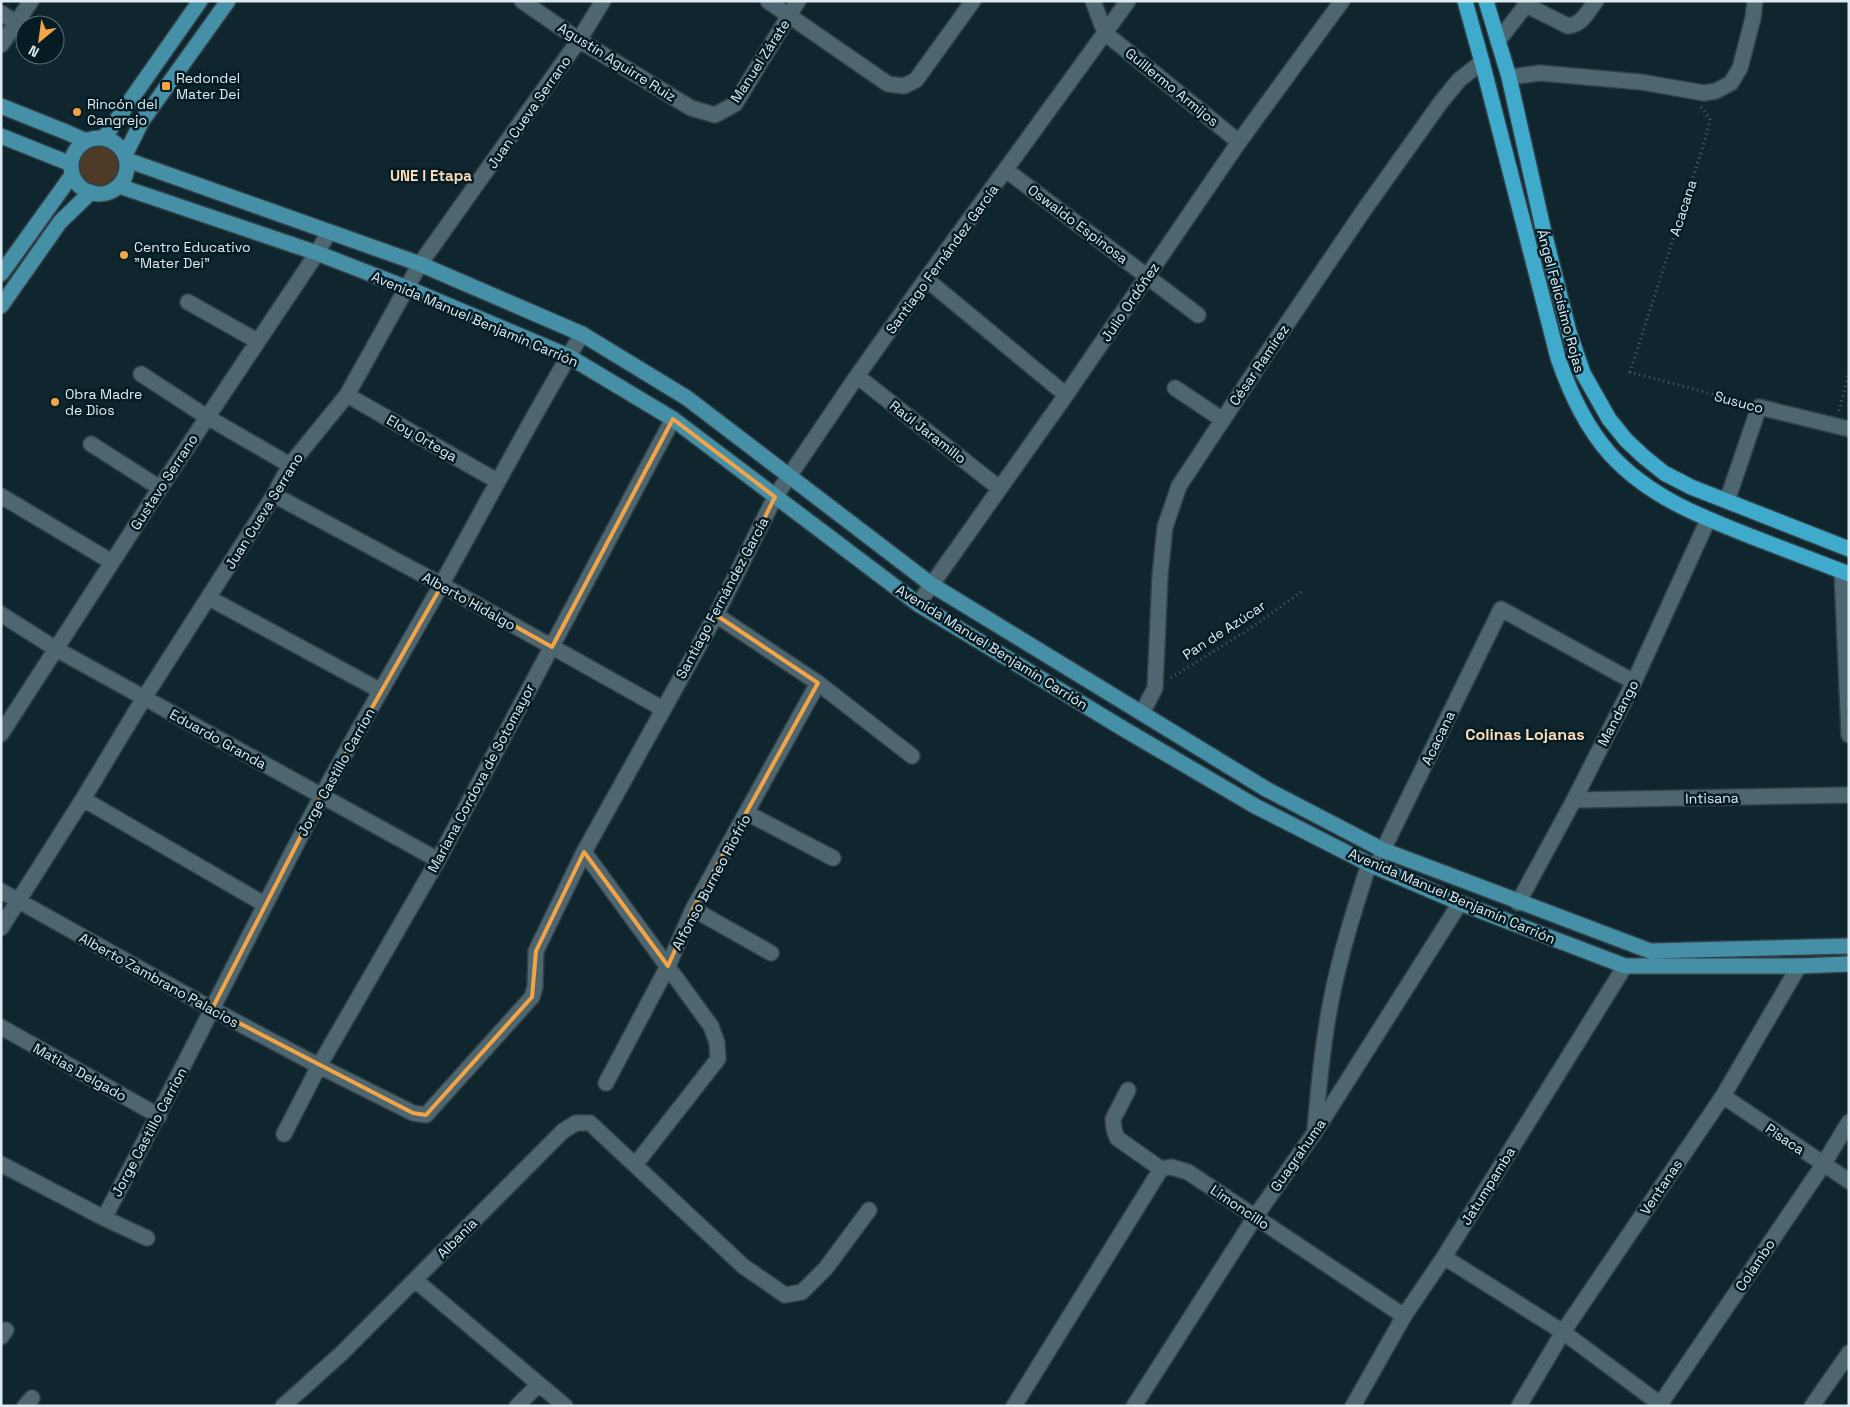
<svg xmlns="http://www.w3.org/2000/svg" width="1850" height="1407" font-family="'Space Grotesk',sans-serif">
<style>
.green{fill:#4e3b27}
.lines{fill:none;stroke-linecap:round;stroke-linejoin:round}
.minor-casing{stroke:#314046;stroke-width:18}
.major-casing{stroke:#314046;stroke-width:18}
.highway-casing{stroke:#314046;stroke-width:18}
.path{stroke:#4e6269;stroke-width:3;stroke-dasharray:1 4;stroke-linecap:butt}
.minor{stroke:#4d666f;stroke-width:15}
.major{stroke:#458fa7;stroke-width:15}
.highway{stroke:#40aacc;stroke-width:15}
.marked{fill:none;stroke:#f4a444;stroke-width:4;stroke-linejoin:round}
.poi-dot{fill:#f4a444;stroke:#061c24;stroke-width:2}
.labels{text-anchor:middle;dominant-baseline:central;stroke-width:5;stroke-linejoin:round;paint-order:stroke}
.street-label{font-size:14px;fill:#deecf1;stroke:#061c24}
.poi-label{font-size:14px;fill:#deecf1;stroke:#061c24;text-anchor:start}
.neighbourhood-label{font-size:15px;font-weight:bold;fill:#ffdcb9;stroke:#061c24}
.quarter-label{font-size:16px;font-weight:bold;fill:#ffdcb9;stroke:#061c24}
</style>
<rect width="100%" height="100%" fill="#0f262e"/>
<path class="green" d="M78 165a22 22 0 1 1 44 0a22 22 0 1 1-44 0Z"/>
<g class="lines">
<g class="minor-casing">
<path id="minor" d="M522 1 579 40 691 108 715 115 735 104 798 1
M768 1 888 84 904 86 916 80 973 1
M1093 1 1105 33 1239 142
M1524 1 1526 5 1568 26C1582 25 1588 11 1596 1
M1 13 16 23
M1498 41 1526 5
M1 45 31 1
M1509 77 1540 73 1641 82 1704 93 1716 91 1731 83 1740 68 1753 18 1755 1
M1006 170 1198 315
M926 279 1066 395
M188 302 257 341
M141 374 207 417 290 465
M857 376 999 488
M1175 388 1223 420
M347 395 497 481
M91 444 160 488
M274 495 442 585 663 709
M1 496 112 562
M1727 501 1759 407 1849 429
M1842 572 1849 735
M209 598 381 691
M918 604 1066 395 1239 142 1342 1
M1 614 56 649 438 860
M716 615 818 683 912 756
M1142 713 1155 688 1160 576 1165 527 1179 486 1265 356 1364 210 1441 102 1459 80 1482 62
M1 734 160 488 317 253 329 232
M83 799 264 904
M1574 800 1849 795
M747 813 833 858
M584 852 711 1026 717 1043 718 1059 635 1165
M1377 867 1383 850 1501 609 1634 682
M1 891 212 1009 319 1066 413 1113 426 1115 532 997 535 987 536 951 584 852 716 615 775 497 857 376 926 279 1128 1
M1518 903 1574 800 1634 682 1708 520
M693 909 771 953
M1 928 83 799 144 698 274 495 290 465 347 395 420 264 579 40 603 1
M1 1027 159 1116
M606 1083 668 966 693 909 818 683
M1128 1090 1113 1119 1114 1129 1117 1138 1161 1169 1171 1167 1188 1172 1404 1316
M1723 1096 1849 1181
M1315 1129C1319 1084 1323 1040 1332 996 1341 951 1355 908 1369 864
M284 1134 319 1066 438 860 673 419
M1 1164 104 1218 147 1238
M104 1218C178 1080 246 939 319 801 358 728 401 657 441 585 488 501 532 416 582 334
M1444 1257 1563 1332 1660 1404
M415 1280 565 1406
M1 1337 6 1330
M25 1406 32 1398
M283 1406 342 1353 563 1131 576 1123H590L743 1266 785 1295 802 1292 826 1268 869 1210
M517 1406 539 1384
M1014 1406 1161 1169
M1134 1406 1255 1217 1315 1132 1460 903
M1353 1406 1404 1316 1444 1257 1625 966
M1519 1406 1563 1332 1723 1096 1799 966
M1659 1406 1823 1165 1849 1122
M1812 1406 1849 1353"/>
</g>
<g class="major-casing">
<path id="major" d="M1 106 66 132 86 141
M1 136 71 164
M104 138 200 1
M71 166a28 28 0 1 1 56 0a28 28 0 1 1-56 0Z
M125 155 142 121 228 1
M127 160 420 264 582 334 687 398 932 585 1266 789 1383 850 1650 951 1849 946
M119 186 317 253 407 288 568 356 673 419 918 604 1122 728 1255 806 1369 864 1460 903 1625 966H1799L1849 964
M1 274 72 175
M1 306 60 222 91 192"/>
</g>
<g class="highway-casing">
<path id="highway" d="M1465 1 1482 62 1558 358C1570 393 1585 426 1610 454 1648 496 1699 516 1750 536 1783 549 1816 561 1849 574
M1486 1 1509 77 1543 228 1569 332 1583 373 1609 419 1626 440 1643 456 1664 473 1691 487 1849 549"/>
</g>
<path class="path" d="M1701 107 1710 119 1706 137 1630 372 1745 403
M1839 411 1849 372
M1171 678 1251 628 1304 590"/>
<use href="#minor" class="minor"/>
<use href="#major" class="major"/>
<use href="#highway" class="highway"/>
</g>
<path class="marked" d="M673 419 775 497 716 615 818 683 693 909 668 966 584 852 536 951 532 997 426 1115 413 1113 212 1009 321 797 442 585 552 647Z"/>
<g class="poi-dot">
<rect x="161" y="81" width="10" height="10" rx="2.5"/>
<circle cx="77" cy="112" r="5"/>
<circle cx="124" cy="255" r="5"/>
<circle cx="55" cy="402" r="5"/>
</g>
<g class="labels">
<g class="street-label">
<text transform="translate(760 61) rotate(-57)">Manuel Zárate</text>
<text transform="translate(617 62) rotate(32)">Agustín Aguirre Ruiz</text>
<text transform="translate(1172 87) rotate(39)">Guillermo Armijos</text>
<text transform="translate(529 112) rotate(-55)">Juan Cueva Serrano</text>
<text transform="translate(1683 208) rotate(-72)">Acacana</text>
<text transform="translate(1078 224) rotate(37)">Oswaldo Espinosa</text>
<text transform="translate(942 259) rotate(-54)">Santiago Fernández García</text>
<text transform="translate(1561 301) rotate(75)">Ángel Felicísimo Rojas</text>
<text transform="translate(1130 302) rotate(-56)">Julio Ordóñez</text>
<text transform="translate(475 319) rotate(23)">Avenida Manuel Benjamín Carrión</text>
<text transform="translate(1259 365) rotate(-56)">César Ramírez</text>
<text transform="translate(1739 402) rotate(15)">Susuco</text>
<text transform="translate(928 432) rotate(38)">Raúl Jaramillo</text>
<text transform="translate(422 438) rotate(30)">Eloy Ortega</text>
<text transform="translate(164 482) rotate(-57)">Gustavo Serrano</text>
<text transform="translate(264 511) rotate(-58)">Juan Cueva Serrano</text>
<text transform="translate(722 598) rotate(-62)">Santiago Fernández García</text>
<text transform="translate(469 601) rotate(29)">Alberto Hidalgo</text>
<text transform="translate(1224 630) rotate(-33)">Pan de Azúcar</text>
<text transform="translate(992 647) rotate(32)">Avenida Manuel Benjamín Carrión</text>
<text transform="translate(1618 713) rotate(-63)">Mandango</text>
<text transform="translate(1438 738) rotate(-64)">Acacana</text>
<text transform="translate(218 739) rotate(29)">Eduardo Granda</text>
<text transform="translate(336 772) rotate(-61)">Jorge Castillo Carrion</text>
<text transform="translate(481 778) rotate(-62)">Mariana Cordova de Sotomayor</text>
<text transform="translate(1712 798) rotate(-1)">Intisana</text>
<text transform="translate(711 882) rotate(-62)">Alfonso Burneo Riofrío</text>
<text transform="translate(1452 896) rotate(23)">Avenida Manuel Benjamín Carrión</text>
<text transform="translate(159 980) rotate(29)">Alberto Zambrano Palacios</text>
<text transform="translate(80 1072) rotate(29)">Matias Delgado</text>
<text transform="translate(149 1132) rotate(-62)">Jorge Castillo Carrion</text>
<text transform="translate(1785 1139) rotate(34)">Pisaca</text>
<text transform="translate(1298 1155) rotate(-55)">Guagrahuma</text>
<text transform="translate(1488 1186) rotate(-58)">Jatumpamba</text>
<text transform="translate(1661 1187) rotate(-56)">Ventanas</text>
<text transform="translate(1240 1207) rotate(34)">Limoncillo</text>
<text transform="translate(457 1238) rotate(-45)">Albania</text>
<text transform="translate(1755 1265) rotate(-56)">Colambo</text>
</g>
<g class="poi-label">
<text x="176" y="78">Redondel<tspan x="176" dy="16">Mater Dei</tspan></text>
<text x="87" y="104">Rincón del<tspan x="87" dy="16">Cangrejo</tspan></text>
<text x="134" y="247">Centro Educativo<tspan x="134" dy="16">"Mater Dei"</tspan></text>
<text x="65" y="394">Obra Madre<tspan x="65" dy="16">de Dios</tspan></text>
</g>
<g class="neighbourhood-label">
<text x="431" y="175">UNE I Etapa</text>
</g>
<g class="quarter-label">
<text x="1525" y="734">Colinas Lojanas</text>
</g>
</g>
<rect width="1850" height="1407" fill="none" stroke="#deecf1" stroke-width="5"/>
<g transform="translate(40 40) rotate(209)"><circle r="24" fill="#061c24" stroke="#5c6f76"/>
<path d="M0-4L9 19L0 12L-9 19Z" fill="#f4a444"/>
<text y="-8" font-size="14" font-weight="bold" text-anchor="middle" fill="#deecf1">N</text>
</g>
</svg>
